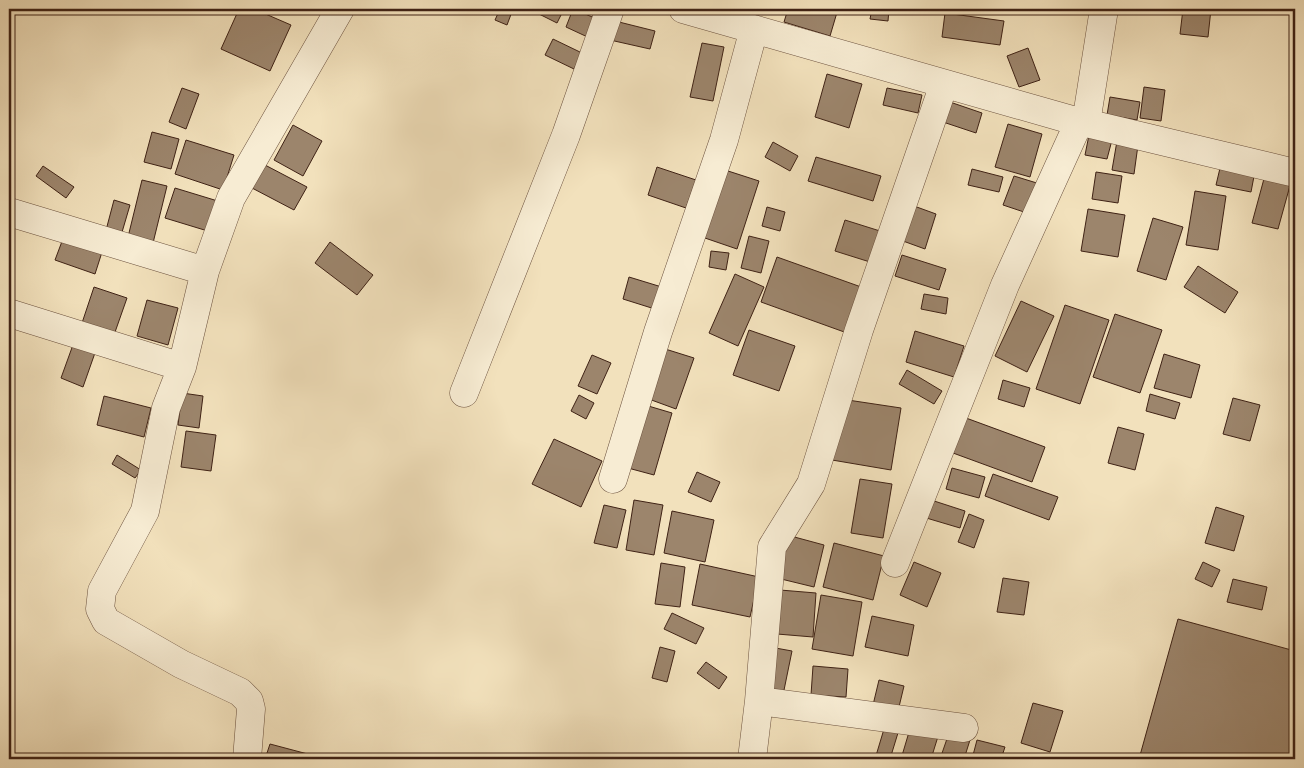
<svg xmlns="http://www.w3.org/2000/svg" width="1304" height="768" font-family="Alegreya,serif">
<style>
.building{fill:#9c856c;stroke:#3f2215}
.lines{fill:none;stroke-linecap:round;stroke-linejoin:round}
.minor-casing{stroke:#6c523f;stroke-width:29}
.minor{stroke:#f7ecd3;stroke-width:28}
</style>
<rect width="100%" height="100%" fill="#f2e1bc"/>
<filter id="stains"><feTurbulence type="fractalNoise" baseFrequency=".004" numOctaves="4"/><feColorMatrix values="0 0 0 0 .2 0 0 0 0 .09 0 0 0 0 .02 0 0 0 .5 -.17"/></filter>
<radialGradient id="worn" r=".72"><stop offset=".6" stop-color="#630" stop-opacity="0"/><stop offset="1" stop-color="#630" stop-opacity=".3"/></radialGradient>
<path class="building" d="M239 9H254L291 25 270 71 221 49Z
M500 9H513L507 25 495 20Z
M529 9H564L557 23Z
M573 9 602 21 594 40 566 27Z
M744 9H768L767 14Z
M788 9H838L830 36 784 22Z
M872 9H889L888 21 870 19Z
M1183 9H1211L1208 37 1180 34Z
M945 13 1004 21 1000 45 942 37Z
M615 21 655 31 650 49 610 40Z
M553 39 582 53 574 69 545 55Z
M702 43 724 47 713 101 690 97Z
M1028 48 1040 80 1019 87 1007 56Z
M827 74 862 84 849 128 815 117Z
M1144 87 1165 90 1161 121 1140 118Z
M182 88 199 94 186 129 169 122Z
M887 88 922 95 918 113 883 105Z
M1110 97 1140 102 1137 120 1107 115Z
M947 101 982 113 976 133 940 121Z
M1008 124 1042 134 1030 177 995 167Z
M293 125 322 141 303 176 274 160Z
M152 132 179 139 171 169 144 162Z
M1089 135 1112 140 1107 159 1085 155Z
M186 140 234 155 223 190 175 174Z
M1117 141 1138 145 1134 174 1112 170Z
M773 142 798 156 790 171 765 157Z
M816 157 881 176 873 201 808 181Z
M1221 164 1255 171 1251 192 1216 185Z
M265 165 307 187 294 210 252 188Z
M43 166 74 187 66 198 36 176Z
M657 167 696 180 686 208 648 195Z
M972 169 1003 177 999 192 968 185Z
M725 170 759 181 737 249 702 237Z
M1096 172 1122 176 1118 203 1092 199Z
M1265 175 1291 182 1278 229 1252 223Z
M1014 176 1040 184 1030 214 1003 205Z
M142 180 167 186 153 243 128 237Z
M175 188 221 202 211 232 165 218Z
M1195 191 1226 196 1218 250 1186 245Z
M114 200 130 205 120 239 105 234Z
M914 206 936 214 925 249 903 241Z
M767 207 785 212 780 231 762 226Z
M1088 209 1125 215 1118 257 1081 251Z
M1153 218 1183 227 1166 280 1137 271Z
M845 220 880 231 870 262 835 251Z
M64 236 103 249 95 274 55 260Z
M749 236 769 241 761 273 741 268Z
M330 242 373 275 357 295 315 263Z
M711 251 729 253 726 270 709 267Z
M902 255 946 269 939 290 895 276Z
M777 257 864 288 847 333 761 302Z
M1198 266 1238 292 1225 313 1184 287Z
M735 274 764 287 738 346 709 333Z
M629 277 665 288 658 310 623 299Z
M94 287 127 298 114 335 82 323Z
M924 294 948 298 946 314 921 309Z
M147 300 178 308 168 345 137 336Z
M1021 301 1054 316 1027 372 995 356Z
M1065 305 1109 320 1080 404 1036 389Z
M1115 314 1162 330 1140 393 1093 377Z
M9 319 17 321 9 349Z
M749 330 795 346 779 391 733 375Z
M915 331 964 346 954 377 906 362Z
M74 342 96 350 83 387 61 378Z
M662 348 694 358 676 409 646 398Z
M1164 354 1200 365 1191 398 1154 388Z
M592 355 611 363 597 394 578 386Z
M907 370 942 391 934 404 899 384Z
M1003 380 1030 388 1024 407 998 399Z
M182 393 203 396 199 428 178 425Z
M1150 394 1180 403 1175 419 1146 411Z
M579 395 594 403 586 419 571 411Z
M104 396 151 408 144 437 97 425Z
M1233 398 1260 405 1250 441 1223 434Z
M841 399 901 408 891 470 832 460Z
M645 405 672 413 654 475 628 468Z
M966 418 1045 447 1032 482 953 453Z
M1118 427 1144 434 1135 470 1108 463Z
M186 431 216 435 211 471 181 467Z
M554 439 602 461 581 507 532 484Z
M117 455 141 470 135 478 112 464Z
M952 468 985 477 979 498 946 489Z
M697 472 720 482 711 502 688 492Z
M993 474 1058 497 1049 520 985 496Z
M860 479 892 484 883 538 851 533Z
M928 499 965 511 960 528 923 517Z
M634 500 663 505 654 555 626 550Z
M604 505 626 510 617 548 594 543Z
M1216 507 1244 516 1234 551 1205 543Z
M672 511 714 520 705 562 664 553Z
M969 514 984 520 974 548 958 542Z
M787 535 824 545 814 587 777 578Z
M834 543 884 556 873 600 823 587Z
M914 562 941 573 927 607 900 595Z
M1203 562 1220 570 1212 587 1195 579Z
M661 563 685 567 680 607 655 604Z
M700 564 759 577 750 617 692 605Z
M1003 578 1029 582 1024 615 997 612Z
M1233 579 1267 587 1262 610 1227 602Z
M780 590 816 593 813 637 777 634Z
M821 595 862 602 853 656 812 649Z
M672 613 704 628 696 644 664 629Z
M872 616 914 625 908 656 865 647Z
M1178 619 1295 651V759H1139Z
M660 647 675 651 667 682 652 678Z
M770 647 792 651 783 695 762 691Z
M706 662 727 677 719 689 697 673Z
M813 666 848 669 846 697 811 695Z
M879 680 904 686 898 711 873 705Z
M1033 703 1063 711 1050 752 1021 743Z
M887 719 901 723 890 759H875Z
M912 722 940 730 931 759H901Z
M949 733 970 740 964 759H940Z
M977 740 1005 747 1001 759H972Z
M270 744 319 757 318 759H265Z
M1016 756 1029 759H1015Z"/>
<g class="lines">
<g class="minor-casing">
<path id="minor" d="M683 9 1079 122 1086 123
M1104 9 1086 123 1295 173
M9 212 205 271
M9 313 182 367
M464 393 566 135 610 9
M613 479 658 332 724 140 754 29
M895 563 1005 285 1079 122
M759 701 964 728
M247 759 251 709 249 701 240 692 181 664 106 621 100 609 102 591 145 511 166 408 182 367 205 271 231 198 340 9
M752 759 759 701 772 547 811 484 859 330 944 84"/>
</g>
<use href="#minor" class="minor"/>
</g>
<rect width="1304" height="768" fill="none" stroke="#f2e1bc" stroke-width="30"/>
<rect x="10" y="10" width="1284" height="748" fill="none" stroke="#3f2215" stroke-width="2.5"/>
<rect x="15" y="15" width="1274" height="738" fill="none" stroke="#3f2215"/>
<rect width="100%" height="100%" filter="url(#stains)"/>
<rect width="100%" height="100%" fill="url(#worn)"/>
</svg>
